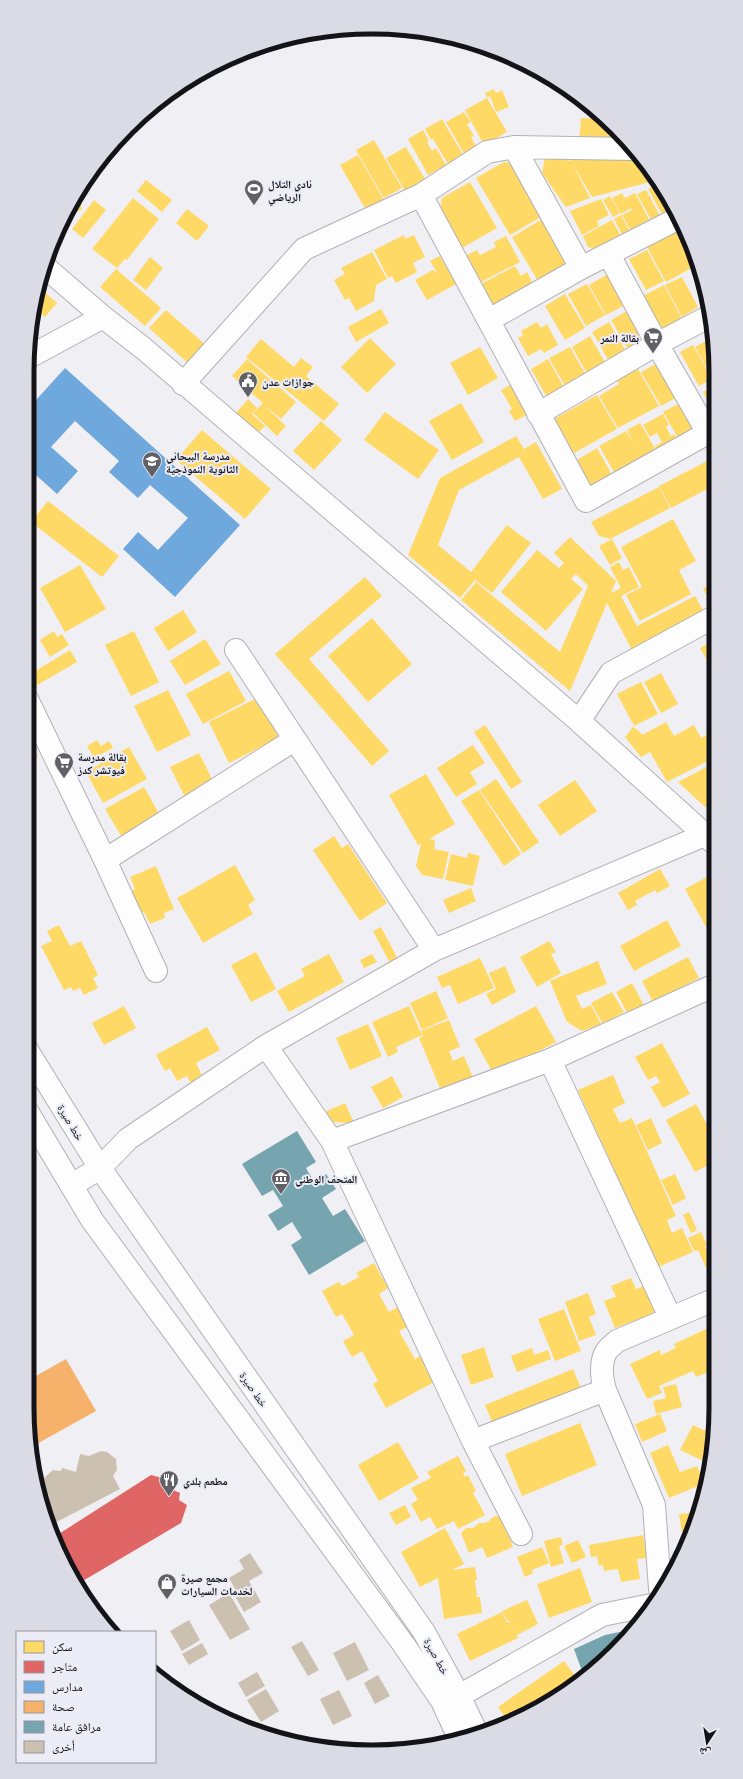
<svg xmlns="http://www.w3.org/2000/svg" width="743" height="1779" font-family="'Golos Text','Noto Naskh Arabic',sans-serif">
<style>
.homes{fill:#ffd966}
.shops{fill:#e06666}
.schools{fill:#6fa8dc}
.health{fill:#f6b26b}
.public{fill:#76a5af}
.building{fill:#ccc1b1}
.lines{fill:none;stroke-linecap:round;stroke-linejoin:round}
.minor-casing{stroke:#b1b1b5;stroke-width:24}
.minor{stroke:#fdfdfd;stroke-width:22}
.labels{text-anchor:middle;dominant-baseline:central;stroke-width:4;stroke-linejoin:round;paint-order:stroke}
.poi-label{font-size:11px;font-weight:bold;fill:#141418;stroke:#ececf7;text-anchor:start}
.street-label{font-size:11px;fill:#141418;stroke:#ececf7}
.rim{fill:none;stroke:#141418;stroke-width:5}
</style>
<rect width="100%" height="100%" fill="#efeff4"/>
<path class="homes" d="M494 89 496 93 502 90 509 107 496 112 490 96 487 98 485 93Z
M487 98 507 132 484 145 465 110Z
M464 112 471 122 467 124 474 136 471 137 478 150 466 157 446 122Z
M581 118 601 119 615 131 614 144 579 142Z
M442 119 463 155 448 164 433 139 431 140 425 129Z
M423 130 429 141 427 142 432 151 436 148 446 165 428 175 408 139Z
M374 140 402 188 384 198 356 150Z
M406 147 425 179 405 191 386 158Z
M636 153 654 181 592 197 572 163 590 198 566 207 542 173 545 157 571 161 567 154Z
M358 155 384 200 366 210 340 165Z
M504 162 516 163 546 214 510 235 476 178Z
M146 180 172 200 162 212 137 191Z
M470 182 497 228 462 248 440 210 442 198Z
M656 185 671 212 663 216 648 189Z
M646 190 661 218 653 223 637 194Z
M78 193 82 210 67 214 73 199Z
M622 193 625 198 635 193 651 223 632 233 622 215 632 210 631 208 621 214 612 198Z
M610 196 620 213 613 217 603 200Z
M133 198 159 219 127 260 125 259 117 268 92 249Z
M601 199 609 215 597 221 599 226 582 235 570 211Z
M94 200 106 210 83 238 72 229Z
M187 209 209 226 197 241 176 223Z
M621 215 630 232 623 236 614 219Z
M544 218 569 259 565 268 539 283 512 237Z
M612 220 623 240 602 251 588 247 583 236Z
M681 229 693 250 697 265 666 282 647 247Z
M404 235 405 239 414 235 425 257 413 263 417 272 396 283 392 276 388 278 374 250Z
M506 236 520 262 479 283 465 256 477 250 480 255 496 247 494 242Z
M647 250 664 281 646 290 629 259Z
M372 252 387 279 376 285 374 301 356 311 349 298 345 300 334 280 345 274 341 268Z
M440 256 456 284 427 300 415 280 433 270 438 274 430 261Z
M150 257 163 268 146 290 133 280Z
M515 266 521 276 527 272 536 290 503 308 489 303 479 285Z
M116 269 161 308 145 326 100 287Z
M698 271 703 288H702L694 273Z
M608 274 625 305 606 315 589 285Z
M682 277 698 307 682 317 665 285Z
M587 284 605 315 586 326 568 294Z
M664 285 682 319 660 331 641 297Z
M41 289 57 303 45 317 37 310Z
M565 294 585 328 565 340 545 306Z
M381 309 389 323 356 342 348 327Z
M166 310 207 346 190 365 149 328Z
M627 311 646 343 630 352 611 320Z
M537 322 541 328 547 324 558 345 544 353 541 349 528 356 518 338 523 335 521 331Z
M609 322 627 353 610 363 592 332Z
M590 336 607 366 589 377 572 347Z
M370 338 396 364 367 393 341 367Z
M261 339 294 367 301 358 313 367 306 376 339 404 324 421 246 357Z
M706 341 713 354V379L695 347Z
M693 345 712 379 699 386 680 352Z
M480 347 498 378 468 395 450 363Z
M570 347 587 377 567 389 549 358Z
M247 359 296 402 281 419 264 405 286 426 277 436 253 413 263 403 232 376Z
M548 359 565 389 548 399 531 369Z
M654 365 665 368 681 395 661 406 641 372Z
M638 369 659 406 618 428 599 396 619 384 617 380Z
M514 383 530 413 515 421 509 411 512 409 501 390Z
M713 386V411L703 392Z
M597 395 617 429 574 453 554 419Z
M248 399 257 408 252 414 265 426 258 433 236 413Z
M682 402 700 432 681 443 663 412Z
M461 403 484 442 452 460 429 421Z
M385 412 439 450 418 479 364 440Z
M663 414 669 425 666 427 671 436 674 434 681 446 661 457 655 446 662 442 657 433 650 437 643 425Z
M321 421 342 440 314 470 293 451Z
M640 423 659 455 617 477 599 446 626 431 634 444 627 430Z
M202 430 271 489 245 519 176 460Z
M516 436 524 449 536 442 562 489 543 499 519 457 459 490 438 545 471 572 507 525 531 543 492 593 475 580 460 598 408 555 440 478Z
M597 448 616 482 591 488 575 461Z
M713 458V486L671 508 659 486Z
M659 487 670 508 610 539 599 536 591 522Z
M48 501 119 556 102 577 31 522Z
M673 519 696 561 679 570 691 594 640 621 626 595 642 587 621 547Z
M570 537 616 581 611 593 621 588 610 567 619 562 623 570 629 567 639 587 621 596 637 626 695 596 704 612 632 650 607 603 570 691 461 600 476 582 560 652 588 586 576 574 571 579 583 589 546 631 501 592 537 550 559 568 564 563 554 553Z
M612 539 622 558 610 565 599 546Z
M80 565 106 609 65 632 40 588Z
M365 577 382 596 309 659 389 751 372 766 275 654Z
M714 582V608L703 589Z
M183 610 197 632 168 651 154 628Z
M372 618 412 664 368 702 328 656Z
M54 631 57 637 62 634 69 645 50 657 40 640Z
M134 631 159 682 131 696 105 645Z
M205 639 221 664 185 685 170 661Z
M714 640V673L700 648Z
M70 650 77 662 32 688 27 676Z
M229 671 246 701 203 724 186 694Z
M661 673 678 704 661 713 644 682Z
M641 682 658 714 634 726 617 694Z
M168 690 191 735 157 752 134 706Z
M265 694 276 726 273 727 279 738 229 763 209 722Z
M666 722 674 736 694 725 701 738 710 733 714 741V758L667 782 650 752 641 757 625 737 633 727 639 731 642 735Z
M485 725 522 782 511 789 474 732Z
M27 732 38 757 27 762Z
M97 740 101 746 109 741 113 748 94 758 87 746Z
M473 745 485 763 470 772 477 784 456 797 437 768Z
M129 747 147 779 103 803 86 772Z
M199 753 216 787 187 801 170 767Z
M714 763V802L705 807 678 782Z
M426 774 455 824 429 839 435 840 434 849 449 852 443 879 422 875 416 866 421 844 418 845 389 795Z
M496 779 539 842 523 853 480 790Z
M575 780 597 811 560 836 538 805Z
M144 787 161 817 123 839 105 809Z
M479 790 521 854 504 866 461 801Z
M334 836 342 848 348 844 387 903 360 921 313 850Z
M468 853 480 856 473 886 445 880 451 854 467 858Z
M235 865 255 900 248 905 253 914 203 943 177 898Z
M156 866 174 909 164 913 165 918 150 924 144 912 139 914 129 892 135 889 130 877Z
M660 869 670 886 657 893 655 890 635 901 637 905 628 910 618 893Z
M709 876 715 886V934L711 936 685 889Z
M471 888 476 901 449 913 443 900Z
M667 920 681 946 634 971 620 946Z
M59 925 70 946 81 941 98 975 93 978 98 988 84 995 80 988 73 991 71 987 64 990 41 946 52 941 47 931Z
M381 927 399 961 391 965 373 931Z
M549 941 556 952 551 954 561 973 537 987 520 957Z
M256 952 276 989 251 1002 231 965Z
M329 954 344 982 289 1012 277 991 305 976 301 969Z
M372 954 377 962 364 968 360 960Z
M688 957 699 978 653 1002 642 981Z
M480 958 494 988 458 1004 450 985 442 988 437 977Z
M598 961 607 984 576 996 582 1009 591 1005 601 1024 582 1031 567 1022 550 981Z
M505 966 516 992 492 1005 486 994 496 989 489 973Z
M632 983 647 1011 631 1020 616 992Z
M436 991 448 1018 422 1030 410 1003Z
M612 992 624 1012 603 1024 591 1003Z
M124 1006 136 1028 104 1045 92 1023Z
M409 1006 422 1035 396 1047 398 1052 388 1057 372 1022Z
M536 1006 556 1042 494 1075 474 1039Z
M449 1020 460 1047 449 1051 453 1061 464 1056 474 1080 442 1093 419 1038 423 1036 421 1031Z
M368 1024 382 1056 350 1070 336 1038Z
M207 1027 220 1050 196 1063 204 1080 192 1086 187 1076 177 1081 170 1068 165 1071 156 1055Z
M662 1043 690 1094 663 1108 651 1087 660 1082 656 1076 648 1080 635 1057Z
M613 1075 625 1103 613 1109 620 1123 632 1118 676 1216 667 1220 672 1233 682 1228 693 1252 658 1267 578 1090Z
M392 1076 403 1097 383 1108 371 1087Z
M345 1103 354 1123 329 1122 325 1112Z
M696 1104 715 1140V1161L695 1172 666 1120Z
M651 1118 662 1143 648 1150 636 1125Z
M675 1174 686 1198 673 1205 661 1180Z
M689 1212 697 1230 691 1233 683 1215Z
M701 1232 707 1245 705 1247 713 1265 706 1268 698 1250 694 1251 688 1238Z
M374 1263 388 1288 379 1294 389 1312 401 1305 412 1325 399 1331 415 1359 424 1354 438 1380 386 1408 373 1384 378 1381 362 1351 352 1357 343 1341 354 1335 342 1314 336 1317 322 1291 339 1282 342 1286 359 1277 356 1273Z
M631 1278 636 1289 650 1284 661 1311 615 1328 604 1301 616 1297 611 1286Z
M588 1293 596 1314 589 1317 596 1335 579 1341 565 1302Z
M564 1309 581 1351 555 1361 538 1319Z
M706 1329 716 1350V1369L696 1377 693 1371 659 1386 662 1393 647 1399 630 1364 660 1350 661 1355 676 1348 674 1344Z
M484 1347 494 1377 471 1385 461 1355Z
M532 1348 534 1355 548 1350 551 1359 517 1372 511 1356Z
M573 1369 589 1407 501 1443 485 1405Z
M676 1384 682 1407 656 1414 653 1401 666 1398 663 1387Z
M660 1414 667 1431 642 1442 635 1424Z
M580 1423 597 1465 522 1496 505 1454Z
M693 1425 712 1434 706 1462 680 1450Z
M398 1442 419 1478 379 1501 358 1465Z
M668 1445 680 1472 697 1466 704 1482 703 1484 669 1498 650 1453Z
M458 1456 466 1471 463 1473 465 1477 468 1475 476 1491 473 1493 485 1515 458 1529 454 1521 437 1529 430 1517 421 1522 411 1504 418 1500 411 1488 431 1478 427 1472Z
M405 1505 411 1517 396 1525 389 1513Z
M699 1512 698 1518 684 1545 679 1514Z
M496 1516H501L513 1547 487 1558 482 1547 469 1553 461 1533 466 1528H473L479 1523H485L489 1521 493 1517Z
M445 1528 464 1564 452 1570 475 1567 477 1580H475L477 1597H480L482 1613 444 1619 438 1578 420 1587 401 1552Z
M643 1535 648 1558 637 1559 640 1579 621 1582 618 1569 604 1571 603 1565 599 1566 597 1556 591 1557 589 1545Z
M561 1537 563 1545 559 1546 564 1563 551 1567 544 1541Z
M578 1540 586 1557 572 1563 564 1546Z
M542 1547 549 1563 532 1570 533 1573 525 1577 517 1557Z
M580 1568 592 1602 549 1618 537 1584Z
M527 1600 538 1624 517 1635 518 1638 470 1661 457 1634 502 1612 507 1623 510 1622 514 1630 510 1621 508 1622 502 1611Z
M564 1661 576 1677 527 1712 507 1720 498 1707Z"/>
<path class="shops" d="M151 1475 173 1481V1490L180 1493 179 1500 187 1505 181 1523 81 1582 79 1578 74 1581 54 1537Z"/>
<path class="schools" d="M65 368 240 525 175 597 123 549 138 532 158 550 188 518 150 485 138 498 109 472 119 461 75 421 51 447 78 471 57 494 27 467V410Z"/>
<path class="health" d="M66 1359 96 1411 33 1446 27 1407V1381Z"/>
<path class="public" d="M297 1131 316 1162 306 1168 314 1182 326 1174 336 1189 322 1198 333 1216 345 1209 365 1241 309 1275 291 1245 302 1238 292 1222 278 1231 268 1215 283 1206 273 1190 262 1196 242 1164Z
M634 1629 599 1666 582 1671 574 1649 605 1635Z"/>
<path class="building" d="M101 1451 107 1452 116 1459 117 1470 113 1476 120 1489 49 1526 45 1518 40 1486 45 1477 53 1470 61 1471 62 1468 76 1472 80 1454 89 1456Z
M250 1553 263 1573 249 1581 261 1602 244 1612 232 1591 235 1589 229 1578 244 1569 239 1560Z
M229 1593 250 1629 230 1640 209 1605Z
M189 1620 200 1640 182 1651 170 1631Z
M302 1641 319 1670 308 1676 291 1647Z
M355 1642 369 1670 347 1681 333 1653Z
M202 1643 208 1654 189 1665 182 1654Z
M257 1672 265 1686 246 1697 238 1683Z
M378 1675 390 1696 375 1704 364 1683Z
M266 1689 279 1711 261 1722 247 1700Z
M339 1690 352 1716 333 1725 320 1699Z"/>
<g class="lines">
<g class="minor-casing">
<path id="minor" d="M514 147 581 268
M421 195 586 501 713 430
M609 255 657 344 708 433
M44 266 103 317 143 348 579 721 714 843
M489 320 581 268 677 219
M29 357 103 317
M183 384 304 249 421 195 487 152 514 147 633 149
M538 414 657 344 710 316
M236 650 434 950
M27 699 105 860 156 971
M579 721 611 673 714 617
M105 860 294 740
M266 1046 332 1141 550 1060 715 985
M27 1050 100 1168 424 1632 459 1696 476 1731
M550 1060 670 1317
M27 1111 92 1220 404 1645 442 1701 459 1738
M332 1141 473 1441 521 1534
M72 1185 100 1168 128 1139 266 1046 434 950 714 831
M473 1441 605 1390
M660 1589 654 1505 605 1390C602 1379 600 1363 606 1352 608 1348 614 1344 617 1341L716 1299
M445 1700 459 1696 602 1615 651 1605"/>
</g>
<use href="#minor" class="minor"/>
</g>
<defs>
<g id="stadium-pin" transform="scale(1)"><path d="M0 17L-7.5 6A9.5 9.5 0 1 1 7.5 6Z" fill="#616165" stroke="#ececf7"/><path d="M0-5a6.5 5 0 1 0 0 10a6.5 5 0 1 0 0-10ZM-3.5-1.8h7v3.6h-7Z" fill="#fff"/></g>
<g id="supermarket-pin" transform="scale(1)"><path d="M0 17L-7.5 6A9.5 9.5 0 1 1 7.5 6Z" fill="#616165" stroke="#ececf7"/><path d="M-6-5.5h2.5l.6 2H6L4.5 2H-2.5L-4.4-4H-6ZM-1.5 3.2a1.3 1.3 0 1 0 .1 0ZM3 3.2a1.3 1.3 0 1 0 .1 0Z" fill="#fff"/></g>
<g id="civic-pin" transform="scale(1)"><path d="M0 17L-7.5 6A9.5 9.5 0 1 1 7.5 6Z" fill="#616165" stroke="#ececf7"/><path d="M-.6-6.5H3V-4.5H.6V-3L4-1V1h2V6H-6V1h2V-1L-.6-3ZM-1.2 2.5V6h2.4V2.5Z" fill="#fff"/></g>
<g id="school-pin" transform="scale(1)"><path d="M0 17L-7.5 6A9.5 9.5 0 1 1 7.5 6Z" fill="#616165" stroke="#ececf7"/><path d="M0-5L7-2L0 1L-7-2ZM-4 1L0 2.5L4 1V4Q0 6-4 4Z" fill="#fff"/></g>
<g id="museum-pin" transform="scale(1)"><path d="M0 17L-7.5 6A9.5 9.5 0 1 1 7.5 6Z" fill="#616165" stroke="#ececf7"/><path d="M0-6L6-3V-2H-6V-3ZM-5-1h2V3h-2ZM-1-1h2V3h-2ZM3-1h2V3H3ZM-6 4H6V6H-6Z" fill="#fff"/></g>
<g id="restaurant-pin" transform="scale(1)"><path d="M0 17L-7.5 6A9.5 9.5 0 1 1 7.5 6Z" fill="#616165" stroke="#ececf7"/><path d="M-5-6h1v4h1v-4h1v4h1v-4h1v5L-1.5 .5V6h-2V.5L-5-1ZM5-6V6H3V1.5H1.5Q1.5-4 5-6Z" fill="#fff"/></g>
<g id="shop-pin" transform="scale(1)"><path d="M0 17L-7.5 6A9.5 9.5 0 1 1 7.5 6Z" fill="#616165" stroke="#ececf7"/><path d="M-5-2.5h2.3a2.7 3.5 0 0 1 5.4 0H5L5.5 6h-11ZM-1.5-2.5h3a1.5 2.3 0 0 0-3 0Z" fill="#fff"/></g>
</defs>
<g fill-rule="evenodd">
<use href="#stadium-pin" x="254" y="189"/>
<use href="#supermarket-pin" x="653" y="337"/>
<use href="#civic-pin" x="248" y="381"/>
<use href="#school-pin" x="152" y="461"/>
<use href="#supermarket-pin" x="64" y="762"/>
<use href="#museum-pin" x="281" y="1178"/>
<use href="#restaurant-pin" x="169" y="1480"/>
<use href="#shop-pin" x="167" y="1583"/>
</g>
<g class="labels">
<g class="poi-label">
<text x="268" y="183">نادي التلال<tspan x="268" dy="13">الرياضي</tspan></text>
<text x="639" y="337" text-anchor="end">بقالة النمر</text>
<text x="262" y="381">جوازات عدن</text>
<text x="166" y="455">مدرسة البيحاني<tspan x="166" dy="13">الثانوية النموذجية</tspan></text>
<text x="78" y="756">بقالة مدرسة<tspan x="78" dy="13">فيوتشر كدز</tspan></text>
<text x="295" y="1178">المتحف الوطني</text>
<text x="183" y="1480">مطعم بلدي</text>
<text x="181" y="1577">مجمع صيرة<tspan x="181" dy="13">لخدمات السيارات</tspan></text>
</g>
<g class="street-label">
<text transform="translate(71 1122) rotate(59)">خط صيرة</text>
<text transform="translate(254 1389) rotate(55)">خط صيرة</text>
<text transform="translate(437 1656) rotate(61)">خط صيرة</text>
</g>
</g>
<path d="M0 0H743V1779H0ZM371 34H372A337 337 0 0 1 709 371V1408A337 337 0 0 1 372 1745H371A337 337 0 0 1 34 1408V371A337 337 0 0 1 371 34Z" fill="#dbdbe5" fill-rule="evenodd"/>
<path class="rim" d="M371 34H372A337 337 0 0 1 709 371V1408A337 337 0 0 1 372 1745H371A337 337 0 0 1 34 1408V371A337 337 0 0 1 371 34Z"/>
<rect x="16" y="1631" width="140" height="132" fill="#ececf7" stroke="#96969e"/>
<rect x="24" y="1641" width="20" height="12" fill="#ffd966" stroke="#96969e"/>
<text x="52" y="1651" font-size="12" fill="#141418">سكن</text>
<rect x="24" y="1661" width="20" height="12" fill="#e06666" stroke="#96969e"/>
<text x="52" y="1671" font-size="12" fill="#141418">متاجر</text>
<rect x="24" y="1681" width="20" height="12" fill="#6fa8dc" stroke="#96969e"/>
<text x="52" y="1691" font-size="12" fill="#141418">مدارس</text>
<rect x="24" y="1701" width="20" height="12" fill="#f6b26b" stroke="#96969e"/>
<text x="52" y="1711" font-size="12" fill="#141418">صحة</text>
<rect x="24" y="1721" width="20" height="12" fill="#76a5af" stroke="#96969e"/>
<text x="52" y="1731" font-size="12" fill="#141418">مرافق عامة</text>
<rect x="24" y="1741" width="20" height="12" fill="#ccc1b1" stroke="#96969e"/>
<text x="52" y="1751" font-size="12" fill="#141418">أخرى</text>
<g transform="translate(707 1743) rotate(192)" stroke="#ececf7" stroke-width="3" paint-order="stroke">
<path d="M0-3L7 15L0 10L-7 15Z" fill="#141418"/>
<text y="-6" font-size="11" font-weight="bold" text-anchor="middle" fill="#141418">ش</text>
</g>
</svg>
